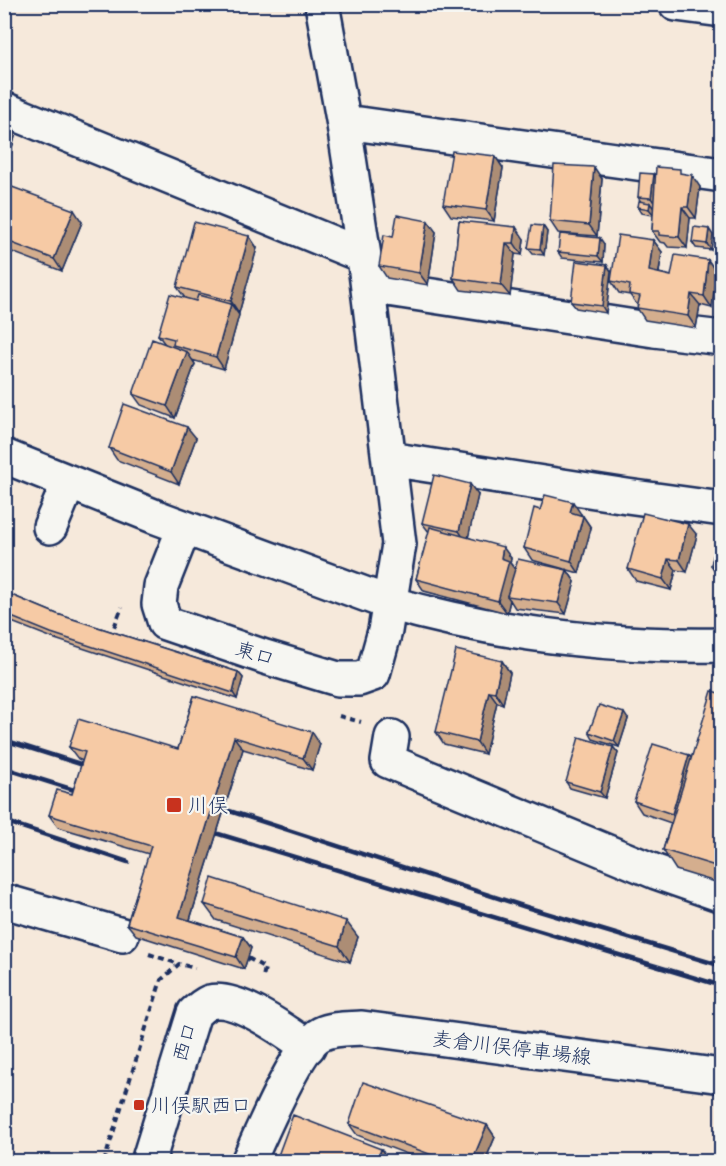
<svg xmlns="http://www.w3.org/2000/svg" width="726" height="1166" font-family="'Comic Neue','Klee One',sans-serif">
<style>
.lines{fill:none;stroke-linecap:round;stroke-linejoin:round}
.minor-casing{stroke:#1b2f5e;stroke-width:38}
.major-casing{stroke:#1b2f5e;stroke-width:38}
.path{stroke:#1b2f5e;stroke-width:4;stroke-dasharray:6 4.5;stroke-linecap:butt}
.minor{stroke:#f6f6f2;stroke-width:33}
.major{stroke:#f6f6f2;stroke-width:33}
.rail{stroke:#1b2f5e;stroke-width:4.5}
.wall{fill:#d4ae8e;stroke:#1b2f5e;stroke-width:1.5}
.shaded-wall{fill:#ac8d74;stroke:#1b2f5e;stroke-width:1.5}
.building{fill:#f6caa5;stroke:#1b2f5e;stroke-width:1.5}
.poi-dot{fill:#c8321e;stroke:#f6f6f2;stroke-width:2}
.labels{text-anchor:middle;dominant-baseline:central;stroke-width:4.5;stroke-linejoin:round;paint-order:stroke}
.street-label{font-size:20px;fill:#1b2f5e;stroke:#f6f6f2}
.poi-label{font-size:20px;fill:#1b2f5e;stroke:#f6f6f2;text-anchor:start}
</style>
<rect width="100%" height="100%" fill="#f6e9db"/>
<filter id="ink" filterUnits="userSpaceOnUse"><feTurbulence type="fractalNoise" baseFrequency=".0167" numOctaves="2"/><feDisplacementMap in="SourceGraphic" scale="12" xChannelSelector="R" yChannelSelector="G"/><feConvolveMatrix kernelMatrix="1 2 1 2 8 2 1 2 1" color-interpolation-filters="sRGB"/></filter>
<g filter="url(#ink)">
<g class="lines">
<g class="minor-casing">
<path id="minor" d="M676 4 722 10
M4 109 364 256
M344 125 360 124 722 175
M368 286 654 330 722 338
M4 456 156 517 389 603C498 634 608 647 722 645
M389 459 627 496 722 509
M50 527 69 482
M184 528 161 586 159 604 165 623 265 657 338 679H359L373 674 385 631 399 544 364 256 344 125 322 4
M392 737 388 761 656 872 722 895
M4 901 122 935
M148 1162 194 1013C198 1010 205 1003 210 1002 236 995 287 1032 308 1047"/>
</g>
<g class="major-casing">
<path id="major" d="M248 1162C260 1136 298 1045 321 1034 333 1028 349 1029 362 1028L722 1076"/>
</g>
<path class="path" d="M114 637 113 630 122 607
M339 716 361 722
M149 954 179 964
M248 958 265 968 263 977
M104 1162 161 980 179 964 195 968"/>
<use href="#minor" class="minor"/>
<use href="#major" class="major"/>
<path class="rail" d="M4 740 96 769
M4 768 90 795
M208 804 526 907 722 966
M4 821 128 862
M202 829 722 986"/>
</g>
<path class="wall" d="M4 125 16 133 10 155 4 154Z
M495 156 503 168 494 221 451 216 443 204Z
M684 174 700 187 696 218H690L687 248 668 247 665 243 660 242 652 231 653 215 642 213 638 207 641 202 638 197 655 177Z
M602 179 597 236 558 233 550 221Z
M4 184 82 222 62 271 4 249Z
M459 221 524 239 522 255 515 254 510 296 461 290 453 278Z
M543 226 547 232 544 255 533 254 528 248Z
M436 232 428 285 387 278 379 266 393 237Z
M713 235 711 250 696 248 692 242Z
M249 236 257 248 239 313 237 312 239 315 224 369 192 360 195 364 175 418 141 405 133 394 165 344 158 335 185 298 177 287Z
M653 240 662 252 659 273 671 276 708 260 716 272 712 308 700 305 696 328 645 320 637 308 638 306 630 295 619 293 611 281Z
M604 244 603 262 562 258 558 252Z
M607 265 611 271 606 313 576 308 571 302Z
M196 438 179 484 117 460 109 448Z
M478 495 468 537 511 558 510 563 515 569 567 570 575 582 566 614 515 608 510 600 507 613 424 591 416 579 429 532 422 523Z
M540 510 581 514V515L583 516 591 528 579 573 532 560 524 548Z
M722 523V577H719L711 565Z
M697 535 687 572 676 570 671 590 636 581 628 569Z
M4 592 57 614 238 672 243 678 237 699 55 639 4 619Z
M502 661 510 673 503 704 497 702 485 754 444 744 436 732Z
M722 694V884L676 870 663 850 671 823 642 813 634 801 691 758Z
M194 696 320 744 312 770 243 749 190 920 243 937 251 948 244 969 136 935 127 924 149 854 58 827 49 815 72 794 83 761 78 759 69 747 178 749Z
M628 719 619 747 593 739 589 732Z
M613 747 618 753 605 798 570 788 566 782Z
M204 904 358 937 350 962 216 920Z
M349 1124 487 1125 495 1137 485 1161H425L357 1135Z
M381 1149 389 1161H276Z"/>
<path class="shaded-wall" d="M12 127 16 133 10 155 5 149Z
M495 156 503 168 494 221 486 210Z
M594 167 602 179 597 236 589 225Z
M654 174 658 181 655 204 651 198Z
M692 175 700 187 696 218 688 207Z
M650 203 655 210 654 215 649 209Z
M682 207 690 218 687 248 679 237Z
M74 210 82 222 62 271 54 259Z
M428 221 436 232 428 285 419 273Z
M543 226 547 232 544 255 540 249Z
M516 227 524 239 522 255 514 243Z
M709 229 713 235 711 250 707 244Z
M249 236 257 248 239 313 231 301Z
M600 238 604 244 603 262 598 256Z
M653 240 662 252 657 283 649 271Z
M506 243 515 254 510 296 501 285Z
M708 260 716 272 712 308 704 296Z
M607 265 611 271 606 313 602 306Z
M691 294 700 305 696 328 688 316Z
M231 304 239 315 224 369 216 357Z
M187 352 195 364 175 418 167 406Z
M187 427 196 438 179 484 171 472Z
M470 484 478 495 467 543 459 531Z
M573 502 581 514 578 524 570 512Z
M583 516 591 528 579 573 571 561Z
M688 524 697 535 687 572 679 560Z
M503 547 511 558 510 563 517 572 507 596 510 600 507 613 498 601 501 558Z
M668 559 676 570 671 590 663 579Z
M567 570 575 582 566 614 558 603Z
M502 661 510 673 503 704 495 692Z
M238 672 243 678 237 699 233 693Z
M489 691 497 702 485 754 477 742Z
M624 713 628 719 619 747 614 741Z
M312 732 320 744 312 770 303 758Z
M234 737 243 749 187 929 179 917Z
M613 747 618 753 605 798 600 792Z
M689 755 698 767 680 826 672 814Z
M346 921 358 937 350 962 339 946Z
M243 937 251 948 244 969 236 957Z
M487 1125 495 1137 485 1161H472Z
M381 1149 389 1161H380L378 1159Z
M360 1154 365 1161H357Z"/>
<path class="building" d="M4 125 12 127 5 149H4Z
M452 151 495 156 486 210 443 204Z
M554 165 594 167 589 225 550 221Z
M656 167 680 169V173L692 175 688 207H682L679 237 659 235V231H652Z
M640 173 654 174 651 198 638 197Z
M4 184 74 210 54 259 4 240Z
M639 201 650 203 649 209 638 207Z
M397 215 428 221 419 273 379 266 384 235 393 237Z
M459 221 516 227 514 243H506L501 285 453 278Z
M194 222 249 236 231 301 177 287Z
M532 225 543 226 540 249 528 248Z
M694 227 709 229 707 244 692 242Z
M560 234 600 238 598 256 558 252Z
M618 235 653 240 649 271 671 276 675 255 708 260 704 296 691 294 688 316 637 308 640 296 629 294 630 285 611 281Z
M576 261 607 265 602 306 571 302Z
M170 294 196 301 198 295 231 304 216 357 173 345 174 339 158 335Z
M152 339 187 352 167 406 133 394Z
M124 404 187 427 171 472 109 448Z
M434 475 470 484 459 531 422 523Z
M545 495 573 502 570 512 583 516 571 561 524 548 534 508 540 510Z
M643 513 688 524 679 560 668 559 663 579 628 569Z
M722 523V568L711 565Z
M430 527 503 547 501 558 509 561 498 601 416 579Z
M518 559 567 570 558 603 507 596Z
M4 592 57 614 238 672 233 693 51 633 4 614Z
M456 650 502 661 495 692 489 691 477 742 436 732Z
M712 691 722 694V868L663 850Z
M194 696 312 732 303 758 234 737 179 917 243 937 236 957 127 924 151 846 49 815 57 790 72 794 85 752 69 747 78 719 178 749Z
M599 705 624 713 614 741 589 732Z
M579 737 613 747 600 792 566 782Z
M653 744 689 755 672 814 634 801Z
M212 878 346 921 339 946 204 904Z
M363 1082 487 1125 472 1161H448L349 1124Z
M293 1115 381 1149 378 1159 360 1154 357 1161H276Z"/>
</g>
<g class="poi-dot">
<rect x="166" y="797" width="16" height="16" rx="3"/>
<rect x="133" y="1099" width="12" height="12" rx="3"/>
</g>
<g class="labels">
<g class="street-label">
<text transform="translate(255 654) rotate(18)">東口</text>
<text transform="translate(185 1042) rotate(-73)">西口</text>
<text transform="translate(512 1048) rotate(7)">麦倉川俣停車場線</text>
</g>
<g class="poi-label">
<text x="188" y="805">川俣</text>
<text x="151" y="1105">川俣駅西口</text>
</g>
</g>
<rect width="726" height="1166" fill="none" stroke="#f6f6f2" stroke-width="24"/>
<rect x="12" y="12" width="702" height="1142" fill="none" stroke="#1b2f5e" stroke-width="2" filter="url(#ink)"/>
</svg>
